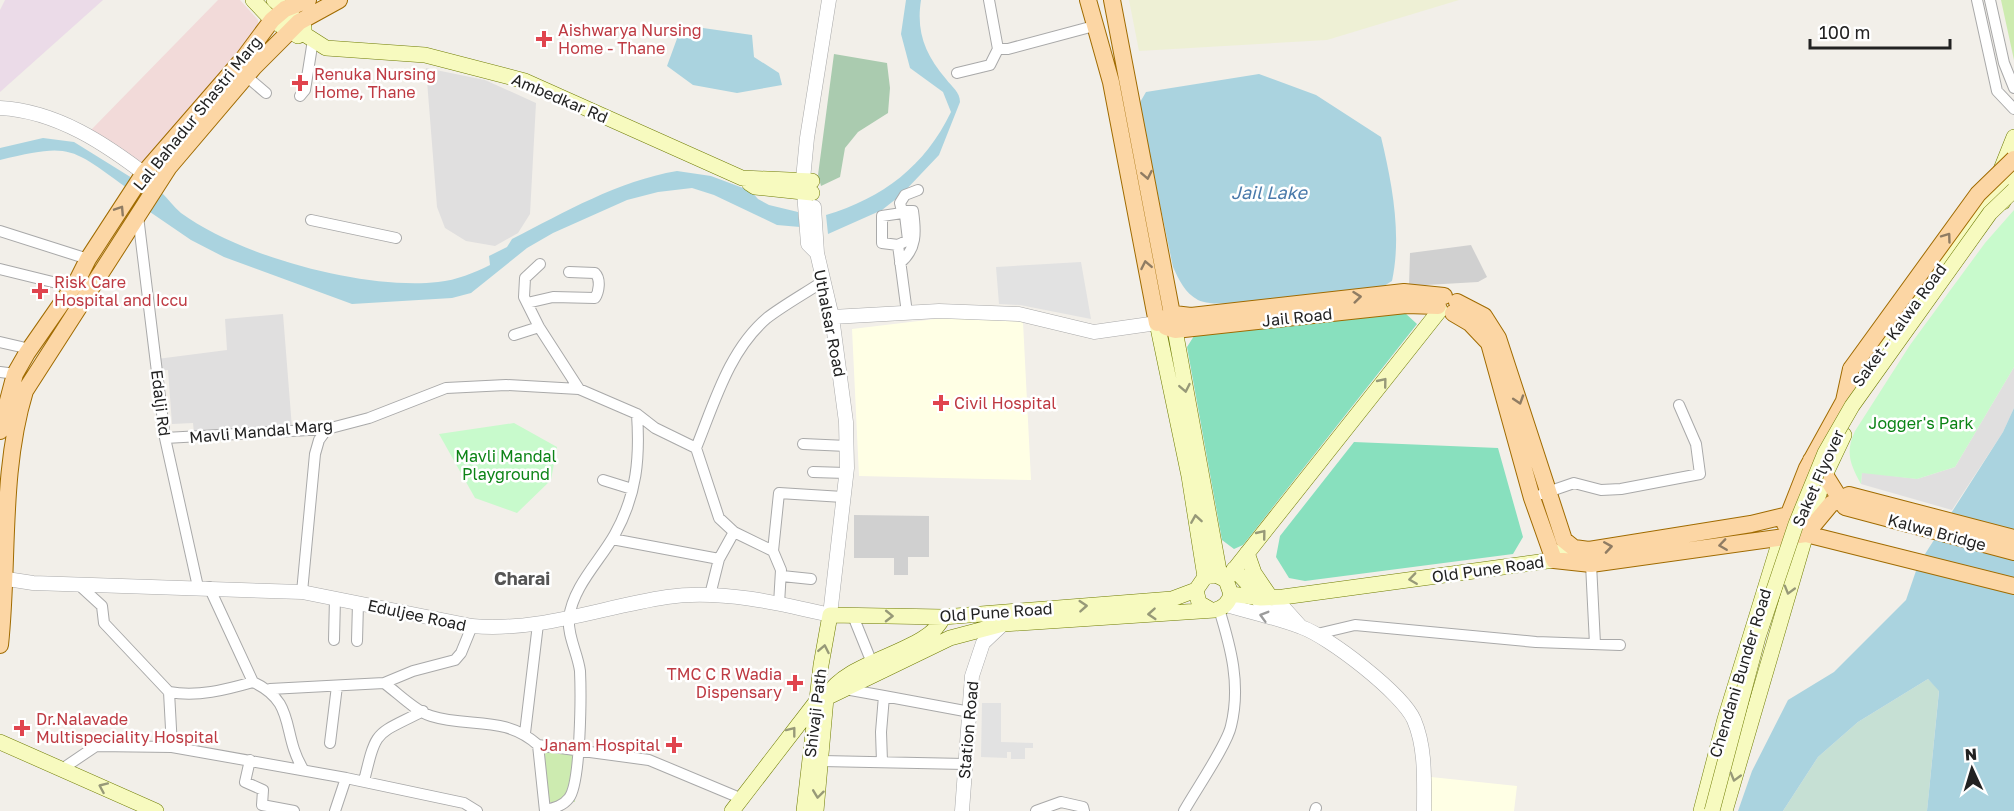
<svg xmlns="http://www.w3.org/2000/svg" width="2014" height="811" font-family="'Golos Text',sans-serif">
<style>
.residential{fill:#e0dfdf}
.commercial{fill:#f2dad9}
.industrial{fill:#ebdbe8}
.education{fill:#ffffe5}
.religious{fill:#d0d0d0}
.farmland{fill:#eef0d5}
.grass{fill:#cdebb0}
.wetland{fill:#c6e0d4}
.cemetery{fill:#aacbaf}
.park{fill:#c8facc}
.pitch{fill:#88e0be}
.parking{fill:#e2e2e2}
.water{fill:#aad3df}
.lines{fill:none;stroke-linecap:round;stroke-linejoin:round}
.minor-casing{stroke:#a9a9a9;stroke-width:12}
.tertiary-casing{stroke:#a9a9a9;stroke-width:15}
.secondary-casing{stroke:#707d05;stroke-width:16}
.primary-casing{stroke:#a06b00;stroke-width:18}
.minor{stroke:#fff;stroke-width:10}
.tertiary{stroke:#fff;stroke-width:14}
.secondary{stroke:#f7fabf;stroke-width:15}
.primary{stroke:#fcd6a4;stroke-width:16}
.secondary-bridge-casing{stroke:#707d05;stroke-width:16;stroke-linecap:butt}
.primary-bridge-casing{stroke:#a06b00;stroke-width:18;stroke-linecap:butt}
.secondary-bridge{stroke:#f7fabf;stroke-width:15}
.primary-bridge{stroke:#fcd6a4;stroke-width:16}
.oneway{stroke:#8f7c63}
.oneway2{stroke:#979978}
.oneway3{stroke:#9c9c9c}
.health-dot{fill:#e0444e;stroke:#fff;stroke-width:2}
.labels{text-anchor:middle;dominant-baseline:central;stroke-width:5;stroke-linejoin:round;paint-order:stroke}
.health-label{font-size:16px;fill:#be3a42;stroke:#fff;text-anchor:start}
.street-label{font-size:16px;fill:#222;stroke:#fff}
.park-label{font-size:16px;fill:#0c8416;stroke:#fff}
.water-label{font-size:18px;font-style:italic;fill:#4a7aab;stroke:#fff}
.neighbourhood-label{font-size:18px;font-weight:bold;fill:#555;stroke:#fff}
</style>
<rect width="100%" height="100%" fill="#f2efe9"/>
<path class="residential" d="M426 68 485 80 536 103 530 214 518 233 495 246 466 241 445 228 437 207Z
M283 314 292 428 194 434 193 423 172 424 168 370 158 371 157 359 227 350 225 319Z
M2014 367V408L2003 432 1952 510 1861 484 1862 472 1917 479 1955 467Z"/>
<path class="commercial" d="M218 0H240L258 20V30L145 163 138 164 91 130Z"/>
<path class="industrial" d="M5 0H103L0 92V10Z"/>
<path class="education" d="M952 317 1023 322 1031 480 859 476 852 329Z
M1431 777 1517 786 1514 811H1431Z"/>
<path class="religious" d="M1471 245 1487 277 1478 282 1409 286 1410 253Z
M854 515 929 516V557H908V575H894V558H854Z"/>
<path class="farmland" d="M1129 0H1459L1327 40 1139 51Z"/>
<path class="grass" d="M2001 0H2014V60Z
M543 748 574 751 575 802H548Z"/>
<path class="wetland" d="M1928 679 1939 690 1927 811H1783L1818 757 1858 722Z"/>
<path class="cemetery" d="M834 54 887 63 890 88 888 113 858 132 845 148 840 177 821 186 818 175Z"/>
<path class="park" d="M2014 210V367L1955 467 1917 479 1862 473 1861 484C1850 464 1845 452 1855 431L1910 345 1985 243Z
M514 423 557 447 551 480 517 513 475 498 439 434Z"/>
<path class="pitch" d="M1405 313 1417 324 1243 545 1234 549 1222 540 1187 347 1194 336Z
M1354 442 1498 448 1523 537 1513 554 1305 581 1289 578 1276 557 1280 536Z"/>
<path class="parking" d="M1081 262 1091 319 1020 305 999 304 996 267Z
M982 703H1001V742L1033 743V748H1025V759H1011V752H1007V758L981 757Z"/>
<path class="water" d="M906 0H921C916 32 925 54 946 79 952 87 960 92 960 102L939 155 901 195 882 210 828 234 826 215C883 198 925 166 951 112L943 92 910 68 901 34Z
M682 25 752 35 754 57 779 73 782 85 737 93 693 85 667 66Z
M1259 74 1316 95 1381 137C1392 183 1402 234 1392 281L1379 289C1347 293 1221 312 1198 300 1185 293 1179 280 1173 267L1139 104 1146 92Z
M43 138 74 142 132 178 127 188C70 147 71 143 0 160V148Z
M677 171 711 176 751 191 758 199 769 205 798 212 800 227 777 225 714 195 692 188 658 192 627 200 553 233 527 248 471 293 452 298 352 304 224 257 191 240 150 212 162 193C168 199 174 207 181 213 241 257 365 290 438 282 457 280 474 273 490 265L489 256 507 247 512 239C565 212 618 181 677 171Z
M2014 408V811H1927L1939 691 1928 679 1858 722 1818 757 1783 811H1738L1752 771 1788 700 1834 672 1906 600 1918 565 2003 432Z"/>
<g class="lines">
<g class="minor-casing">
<path id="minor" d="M989 0 998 49H1008L1094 26
M1977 0 1997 91 2014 109
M1990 0 2004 63 2014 88
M957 73 990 65 998 49
M246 76 266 93
M300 96 305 90 313 40
M138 216 165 438 198 587
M311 220 396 238
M0 231 88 259
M898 245 908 240 905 215 902 213 882 216V243L898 245 907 313
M900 263C917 249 916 232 913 211H902L900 203 905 195 918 190
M540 264 525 278 524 297 539 327 579 389
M0 269 73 287
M527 303 553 297 595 298C599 292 601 279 595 273L569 272
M514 335 539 327
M0 342 30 349
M0 372 15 374
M165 438 327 429 369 418 446 388 506 385 579 389 637 414 655 428 696 448
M803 444 847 446
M696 448C714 404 729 350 767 318 784 305 804 294 822 282
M696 448 719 518 734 532 773 551
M813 472 846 473
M603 480 632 489
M1542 494 1574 483 1601 490 1621 489 1700 474 1696 444 1679 405
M612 539 719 559
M1591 564 1595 644
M782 576 811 579
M78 584 102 606 104 623 169 692
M209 587 253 682C297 702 281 733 303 769
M302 592 315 454 319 440 327 429
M710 595 719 559 734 532
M779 604 781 570 773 551 779 493 843 497
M853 616 872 663
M1317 634 1355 625 1536 642 1620 645
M334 640 335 598
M357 641 358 603
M384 683C398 693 415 711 431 716 469 728 505 715 538 745L649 760 740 798
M270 689 384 683 413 671 455 660 461 653 472 626
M845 689 884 696
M169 692C198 697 225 690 253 682
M169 692 172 747
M525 733 538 624
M330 743 337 686
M538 745 545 811
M250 760 245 782 263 790 262 805 294 811
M822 761 965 764
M882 762 881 732 884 696 970 712
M62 769 96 746 172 747 346 778 464 803 477 811
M364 781C377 727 375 736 423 711
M545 810C554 808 563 806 569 798 581 783 581 693 580 671 578 654 567 635 569 618 573 586 600 561 615 534 637 494 640 458 637 414
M335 811 346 778
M1036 811 1061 802 1083 807 1084 811
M1184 811C1195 791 1227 745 1231 726 1241 685 1231 648 1219 609
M1315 811 1316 808"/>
</g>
<g class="tertiary-casing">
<path id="tertiary" d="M0 108C57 111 106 144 150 178
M814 207 817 253
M832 317 939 311 1019 314 1094 332 1157 323
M0 578 33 583 302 592 472 626C540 632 601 607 667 597 719 589 779 603 830 615L847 468 846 422 832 317 817 253 808 244 803 179 807 138 829 0
M1259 601 1283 607 1301 627
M1226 605C1251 612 1277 618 1301 627 1328 636 1403 694 1414 720 1426 748 1424 781 1424 811
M962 811 972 676 983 643 1003 624"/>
</g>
<g class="secondary-casing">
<path id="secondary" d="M253 0 272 20 298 36
M274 0 304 27V31
M304 34 326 48 425 55 525 81 742 178 812 181
M749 183 755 187 812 193
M2003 202 2014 174
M1157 323 1189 476 1205 577
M1175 330 1220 576
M1844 401 1988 202 2014 137
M1247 553 1254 573 1271 598
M1234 569 1261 598
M1226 580 1440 310
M1231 594 1261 598 1283 597 1554 560 1568 544
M827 696C847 659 930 652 943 617
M0 742 156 811
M732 811 816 702
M804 811 821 665 830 615 943 617 1172 599 1196 590
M816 811 826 698 950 638 1003 624 1215 610C1224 608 1229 602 1231 594L1226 580 1216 575 1205 577 1196 590 1199 603 1211 610
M1701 811 1725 719 1781 537
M1725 811 1806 534 1825 475 1844 435"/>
</g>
<g class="primary-casing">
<path id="primary" d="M1088 0 1111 82 1157 323
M1112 0 1175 330
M1457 302 1484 316 1498 338 1564 540 1574 548 1589 550 1751 524 1788 515
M1453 313 1470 323 1489 343 1532 498 1554 560 1591 564 1806 534 2014 586
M1166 318 1174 314 1191 316 1404 292 1444 296
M1166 327 1175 330 1406 305 1438 306
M0 431 15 374 27 353 77 281 88 259 144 173 243 59 272 20 285 9 308 0
M1811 460 1825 475 1845 507 2014 552
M1785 524 1807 468 1844 401 1851 369
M1806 534 1831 504 1849 495 2014 538
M0 645C9 561 0 473 25 391L169 167 254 67 299 22 339 0"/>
</g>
<use href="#minor" class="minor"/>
<use href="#tertiary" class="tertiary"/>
<use href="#secondary" class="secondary"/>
<use href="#primary" class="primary"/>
<g class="secondary-bridge-casing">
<path id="secondary-bridge" d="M1712 811 1758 637 1796 524 1825 453 1852 406 1990 213 2014 190"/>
</g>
<g class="primary-bridge-casing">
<path id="primary-bridge" d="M1851 369 1978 194 2014 159"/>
</g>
<use href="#secondary-bridge" class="secondary-bridge"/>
<use href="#primary-bridge" class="primary-bridge"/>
</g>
<defs><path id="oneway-chevron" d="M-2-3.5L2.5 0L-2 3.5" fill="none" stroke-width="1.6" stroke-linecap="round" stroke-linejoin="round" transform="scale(1.5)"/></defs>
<g class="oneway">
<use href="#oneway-chevron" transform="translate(1147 175) rotate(79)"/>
<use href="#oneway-chevron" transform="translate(120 210) rotate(-57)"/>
<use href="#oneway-chevron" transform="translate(1947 237) rotate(-54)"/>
<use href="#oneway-chevron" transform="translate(1146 265) rotate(-101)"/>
<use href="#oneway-chevron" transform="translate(1357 297) rotate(-6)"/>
<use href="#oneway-chevron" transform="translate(1519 400) rotate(72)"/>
<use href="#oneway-chevron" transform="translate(1723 545) rotate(172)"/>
<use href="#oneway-chevron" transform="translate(1608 547) rotate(-9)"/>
</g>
<g class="oneway2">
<use href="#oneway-chevron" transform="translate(1383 382) rotate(-51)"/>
<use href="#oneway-chevron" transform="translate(1185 388) rotate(79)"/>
<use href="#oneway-chevron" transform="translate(1196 519) rotate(-99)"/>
<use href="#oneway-chevron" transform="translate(1262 534) rotate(-51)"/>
<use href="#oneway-chevron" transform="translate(1413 579) rotate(172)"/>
<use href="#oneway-chevron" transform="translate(1789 590) rotate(106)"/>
<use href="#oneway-chevron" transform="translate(1083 606) rotate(-4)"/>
<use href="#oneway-chevron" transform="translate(1152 614) rotate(176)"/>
<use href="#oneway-chevron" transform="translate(889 616) rotate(1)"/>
<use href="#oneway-chevron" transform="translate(824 649) rotate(-79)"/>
<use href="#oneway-chevron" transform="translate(792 731) rotate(-52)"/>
<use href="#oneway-chevron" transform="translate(1735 777) rotate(106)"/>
<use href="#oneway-chevron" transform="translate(103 787) rotate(-156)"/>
<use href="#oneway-chevron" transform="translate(818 794) rotate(97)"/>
</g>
<use class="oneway3" href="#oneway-chevron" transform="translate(1264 616) rotate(-164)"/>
<g class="health-dot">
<path d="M541 30h6v6h6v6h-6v6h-6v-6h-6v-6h6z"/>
<path d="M297 74h6v6h6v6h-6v6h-6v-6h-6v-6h6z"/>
<path d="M37 282h6v6h6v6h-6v6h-6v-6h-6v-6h6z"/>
<path d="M938 394h6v6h6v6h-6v6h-6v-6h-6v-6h6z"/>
<path d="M792 674h6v6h6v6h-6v6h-6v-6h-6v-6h6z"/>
<path d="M19 719h6v6h6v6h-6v6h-6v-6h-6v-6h6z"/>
<path d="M671 736h6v6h6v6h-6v6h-6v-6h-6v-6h6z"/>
</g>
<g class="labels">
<g class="health-label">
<text x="558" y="30">Aishwarya Nursing<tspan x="558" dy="18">Home - Thane</tspan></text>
<text x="314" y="74">Renuka Nursing<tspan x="314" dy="18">Home, Thane</tspan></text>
<text x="54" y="282">Risk Care<tspan x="54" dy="18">Hospital and Iccu</tspan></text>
<text x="954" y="403">Civil Hospital</text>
<text x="782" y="674" text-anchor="end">TMC C R Wadia<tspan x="782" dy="18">Dispensary</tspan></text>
<text x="36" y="719">Dr.Nalavade<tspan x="36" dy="18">Multispeciality Hospital</tspan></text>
<text x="660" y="745" text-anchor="end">Janam Hospital</text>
</g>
<g class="street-label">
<text transform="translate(560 98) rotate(23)">Ambedkar Rd</text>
<text transform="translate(197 113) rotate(-51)">Lal Bahadur Shastri Marg</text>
<text transform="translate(1297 317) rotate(-6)">Jail Road</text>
<text transform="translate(830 323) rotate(79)">Uthalsar Road</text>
<text transform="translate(1899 325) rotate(-54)">Saket - Kalwa Road</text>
<text transform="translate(161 403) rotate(83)">Edalji Rd</text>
<text transform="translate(261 431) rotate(-5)">Mavli Mandal Marg</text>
<text transform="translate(1818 478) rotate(-66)">Saket Flyover</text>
<text transform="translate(1937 532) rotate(15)">Kalwa Bridge</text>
<text transform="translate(1488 569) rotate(-8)">Old Pune Road</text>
<text transform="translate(996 612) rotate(-4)">Old Pune Road</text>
<text transform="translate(417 615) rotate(12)">Eduljee Road</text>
<text transform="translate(1740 673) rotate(-73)">Chendani Bunder Road</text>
<text transform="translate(815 713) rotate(-83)">Shivaji Path</text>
<text transform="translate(968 730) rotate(-85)">Station Road</text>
</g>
<g class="park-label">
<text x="1921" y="423">Jogger's Park</text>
<text x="506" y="456">Mavli Mandal<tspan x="506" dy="18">Playground</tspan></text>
</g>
<g class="water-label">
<text x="1269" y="192">Jail Lake</text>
</g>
<g class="neighbourhood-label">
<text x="522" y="578">Charai</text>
</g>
</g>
<g transform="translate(1972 769) rotate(356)" stroke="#ffffff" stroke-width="4.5" paint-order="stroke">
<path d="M0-4.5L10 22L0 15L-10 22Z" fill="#222222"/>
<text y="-9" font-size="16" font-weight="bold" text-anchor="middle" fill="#222222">N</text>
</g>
<path d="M1810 39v9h140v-9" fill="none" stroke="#222222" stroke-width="3"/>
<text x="1819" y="39" font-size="18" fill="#222222" stroke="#ffffff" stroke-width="4.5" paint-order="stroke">100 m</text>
</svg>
